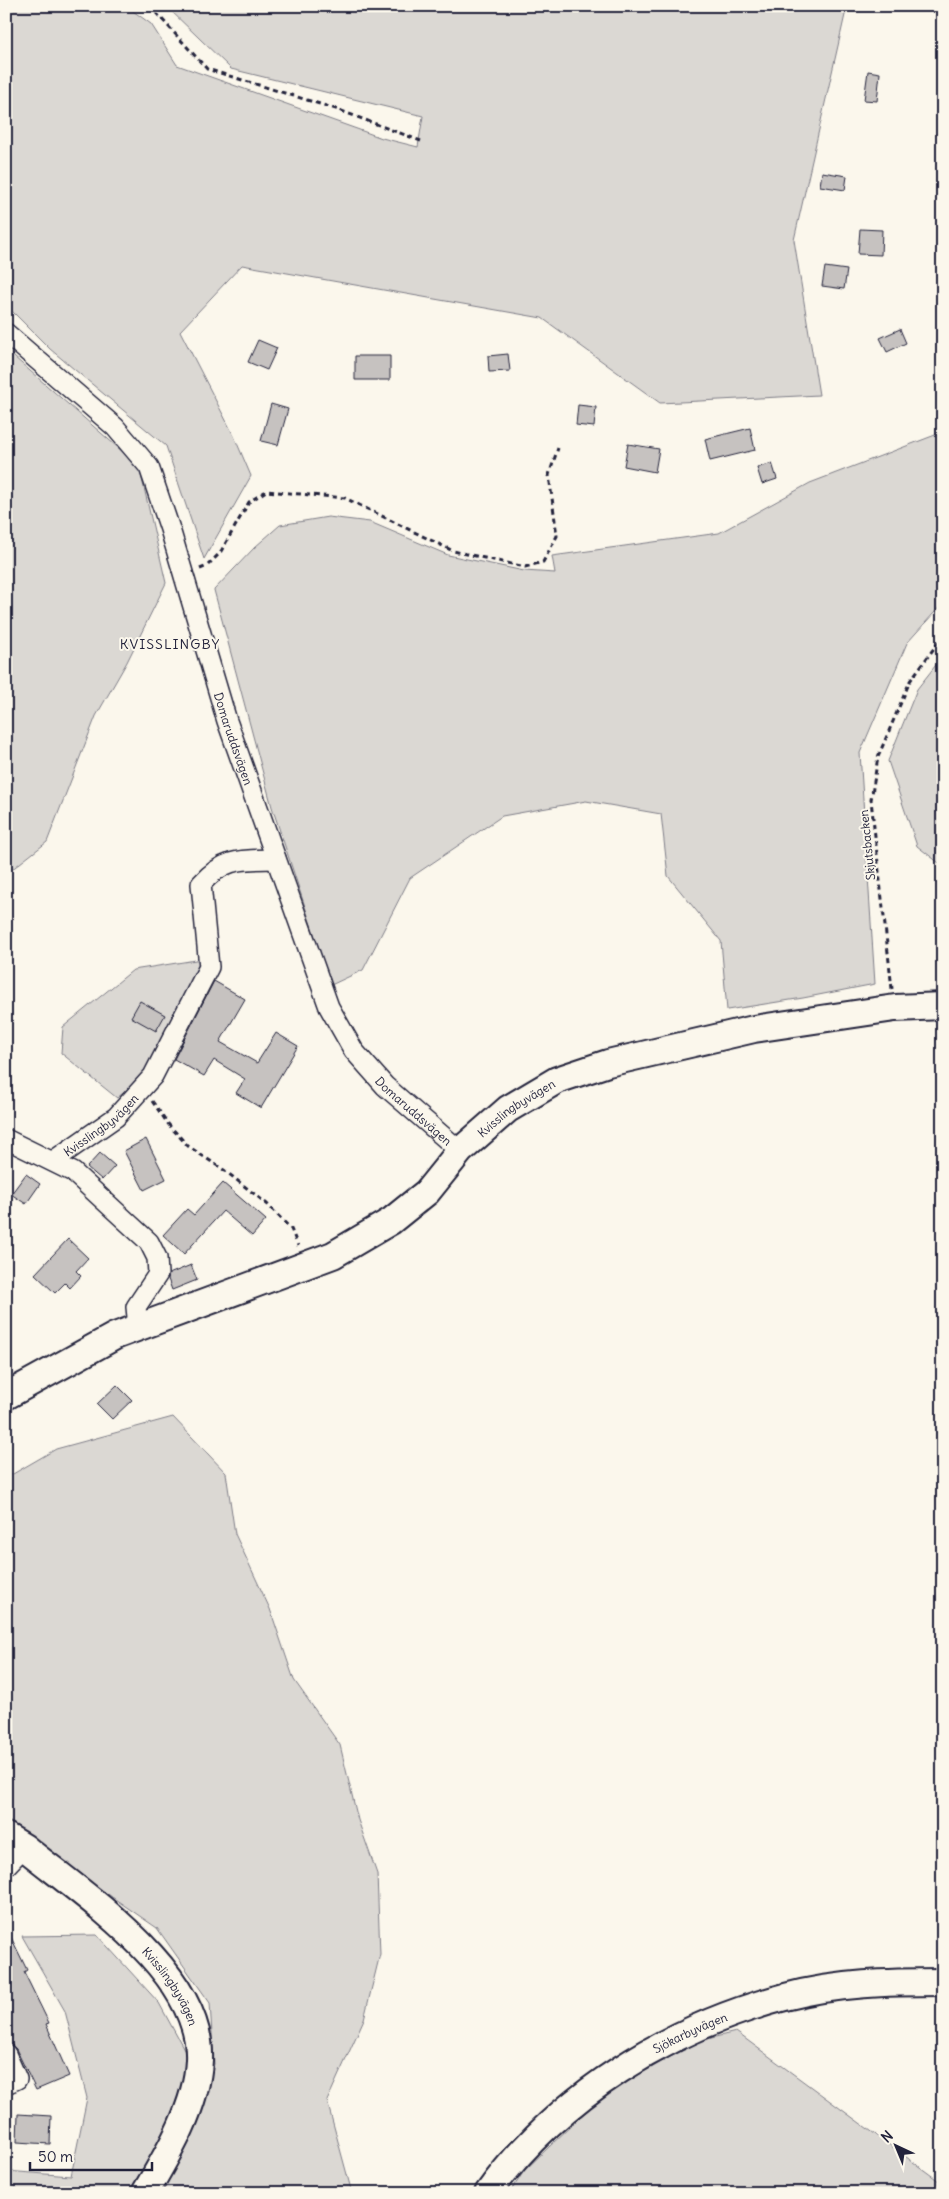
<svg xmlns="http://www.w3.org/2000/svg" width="949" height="2199" font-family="Delius,sans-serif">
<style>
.green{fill:#dbd8d3;stroke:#7e7d87}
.building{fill:#c6c2c0;stroke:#22223b}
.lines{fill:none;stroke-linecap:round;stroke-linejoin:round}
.street-casing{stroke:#22223b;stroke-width:22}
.secondary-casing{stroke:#22223b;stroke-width:30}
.path{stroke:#22223b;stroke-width:3;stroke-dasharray:5 4;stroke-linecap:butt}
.street{stroke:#fbf7ec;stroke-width:19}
.secondary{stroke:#fbf7ec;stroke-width:26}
.labels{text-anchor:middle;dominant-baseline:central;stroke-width:4;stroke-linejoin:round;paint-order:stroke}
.street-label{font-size:12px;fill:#22223b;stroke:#fbf7ec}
.neighbourhood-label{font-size:14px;letter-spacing:1px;fill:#22223b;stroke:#fbf7ec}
</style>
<rect width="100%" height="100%" fill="#fbf7ec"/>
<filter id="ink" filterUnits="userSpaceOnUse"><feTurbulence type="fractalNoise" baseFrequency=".02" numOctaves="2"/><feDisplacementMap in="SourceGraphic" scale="10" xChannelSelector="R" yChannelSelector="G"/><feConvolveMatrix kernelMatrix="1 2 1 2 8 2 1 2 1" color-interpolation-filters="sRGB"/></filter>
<g filter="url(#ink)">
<path class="green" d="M6 6H126L151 24 177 65 382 138 418 147 423 116 231 69 166 6H847L794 240 819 395 660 403 542 318 242 265 180 331 234 436 251 476 204 559 166 446 50 349 6 305Z
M6 350 139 466 166 583 127 662 96 716 47 842 6 874Z
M943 432V603L907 643 860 753 875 984 803 998 727 1010 721 941 668 876 661 814 586 801 502 816 410 878 363 970 331 985 272 807 214 590 255 547 280 525 328 517 370 522 448 555 524 571 555 573 552 556 719 533 810 483Z
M943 656V866L917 846 888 761 917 689Z
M202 959 201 974 148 1073 117 1098 61 1053 63 1027 133 970Z
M173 1417 226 1473 235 1534 270 1609 294 1680 340 1745 358 1820 377 1874 380 1954 364 2019 327 2101 352 2193H158L189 2132 214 2064 210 2003 157 1928 6 1824V1478L56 1449Z
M97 1935 159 2003 190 2060 180 2099 139 2193H6V2171L71 2176 87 2098 65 2011 22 1936Z
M736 2032 943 2184V2193H510L524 2171 603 2095 699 2041Z"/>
<path class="building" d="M868 71 880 73 877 101 864 100Z
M822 172 847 176 845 190 820 186Z
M860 229 882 230 881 255 858 254Z
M825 267 847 270 844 289 822 286Z
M900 329 906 343 887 352 880 338Z
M258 340 277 348 267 370 248 362Z
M508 354 510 371 489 372 488 356Z
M355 356H390V380H355Z
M271 404 288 409 278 445 261 441Z
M578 405 596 407 594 427 576 425Z
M750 428 755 450 710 461 705 439Z
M628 444 659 449 655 472 624 466Z
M772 463 777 479 762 484 757 468Z
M214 981 245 999 220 1042 257 1063 276 1033 298 1046 261 1108 236 1093 245 1079 214 1060 204 1076 174 1059Z
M140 1001 165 1015 156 1031 131 1017Z
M146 1139 166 1179 144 1190 124 1151Z
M100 1153 115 1166 102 1180 87 1167Z
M26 1174 40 1184 26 1204 11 1194Z
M223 1183 266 1220 252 1236 223 1211 184 1254 163 1235 187 1209 194 1215Z
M68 1239 88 1258 76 1271 81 1276 70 1288 65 1283 55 1293 35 1274Z
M191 1265 197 1280 172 1290 168 1279 169 1274Z
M117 1385 132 1400 112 1419 97 1404Z
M6 1927 27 1970 24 1972 49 2023 46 2024 69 2076 36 2090 16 2049 12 2045 6 2043Z
M18 2114 51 2116 50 2144 17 2142Z"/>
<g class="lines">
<g class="street-casing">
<g id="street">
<path id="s1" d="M6 333 115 427 149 467 170 529 227 721 329 1007 354 1051 385 1086 460 1151"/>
<path d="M6 1139 73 1172 149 1242 157 1258 158 1274 136 1307 138 1327"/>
<path id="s2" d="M53 1161 116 1117 153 1076 209 967 201 884C225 857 242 860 276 859"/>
<path d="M6 1866 24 1847"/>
<path d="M6 2054 17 2079 6 2084"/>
</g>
</g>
<g class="secondary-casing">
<g id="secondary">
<path id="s3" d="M6 1396 115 1336 333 1255 391 1221 427 1192 460 1151 508 1109 557 1080 608 1063 754 1029 895 1008 943 1006"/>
<path id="s4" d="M6 1836 24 1847C84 1896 203 1973 199 2060 197 2106 168 2154 145 2193"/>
<path id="s5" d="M488 2193C558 2096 670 2027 785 1997 837 1983 890 1982 943 1982"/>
</g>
</g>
<path class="path" d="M150 6 207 69 336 109 421 141
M200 569 207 566 220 553 249 502 266 491 345 498 453 551 525 567 543 562 557 536 549 475 558 448
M892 989 871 800 878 757 910 681 943 636
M152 1101 169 1125 188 1146 224 1170 267 1204 291 1229 298 1246"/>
<use href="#street" class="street"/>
<use href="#secondary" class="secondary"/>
</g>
</g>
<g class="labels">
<g class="street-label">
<text stroke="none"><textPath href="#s1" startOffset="481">Domaruddsvägen</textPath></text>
<text transform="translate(867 845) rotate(-96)">Skjutsbacken</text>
<text stroke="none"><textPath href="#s3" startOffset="594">Kvisslingbyvägen</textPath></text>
<text stroke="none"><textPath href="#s1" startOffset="901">Domaruddsvägen</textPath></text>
<text stroke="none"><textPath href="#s2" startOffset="60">Kvisslingbyvägen</textPath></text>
<text stroke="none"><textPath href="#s4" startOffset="225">Kvisslingbyvägen</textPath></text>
<text stroke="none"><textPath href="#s5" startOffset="261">Sjökarbyvägen</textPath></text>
</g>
<g class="neighbourhood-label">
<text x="170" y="644">KVISSLINGBY</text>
</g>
</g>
<rect width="949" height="2199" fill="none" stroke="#fbf7ec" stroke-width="25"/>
<rect x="12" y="12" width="924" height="2174" fill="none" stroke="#22223b" stroke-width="2" filter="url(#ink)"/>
<g transform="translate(896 2146) rotate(316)" stroke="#fbf7ec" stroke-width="4" paint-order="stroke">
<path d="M0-4L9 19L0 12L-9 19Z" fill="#22223b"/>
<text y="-8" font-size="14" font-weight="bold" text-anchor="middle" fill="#22223b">N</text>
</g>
<path d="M30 2162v8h122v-8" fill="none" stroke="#22223b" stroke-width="2.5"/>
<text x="38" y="2162" font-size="15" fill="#22223b" stroke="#fbf7ec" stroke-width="4" paint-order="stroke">50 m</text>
</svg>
